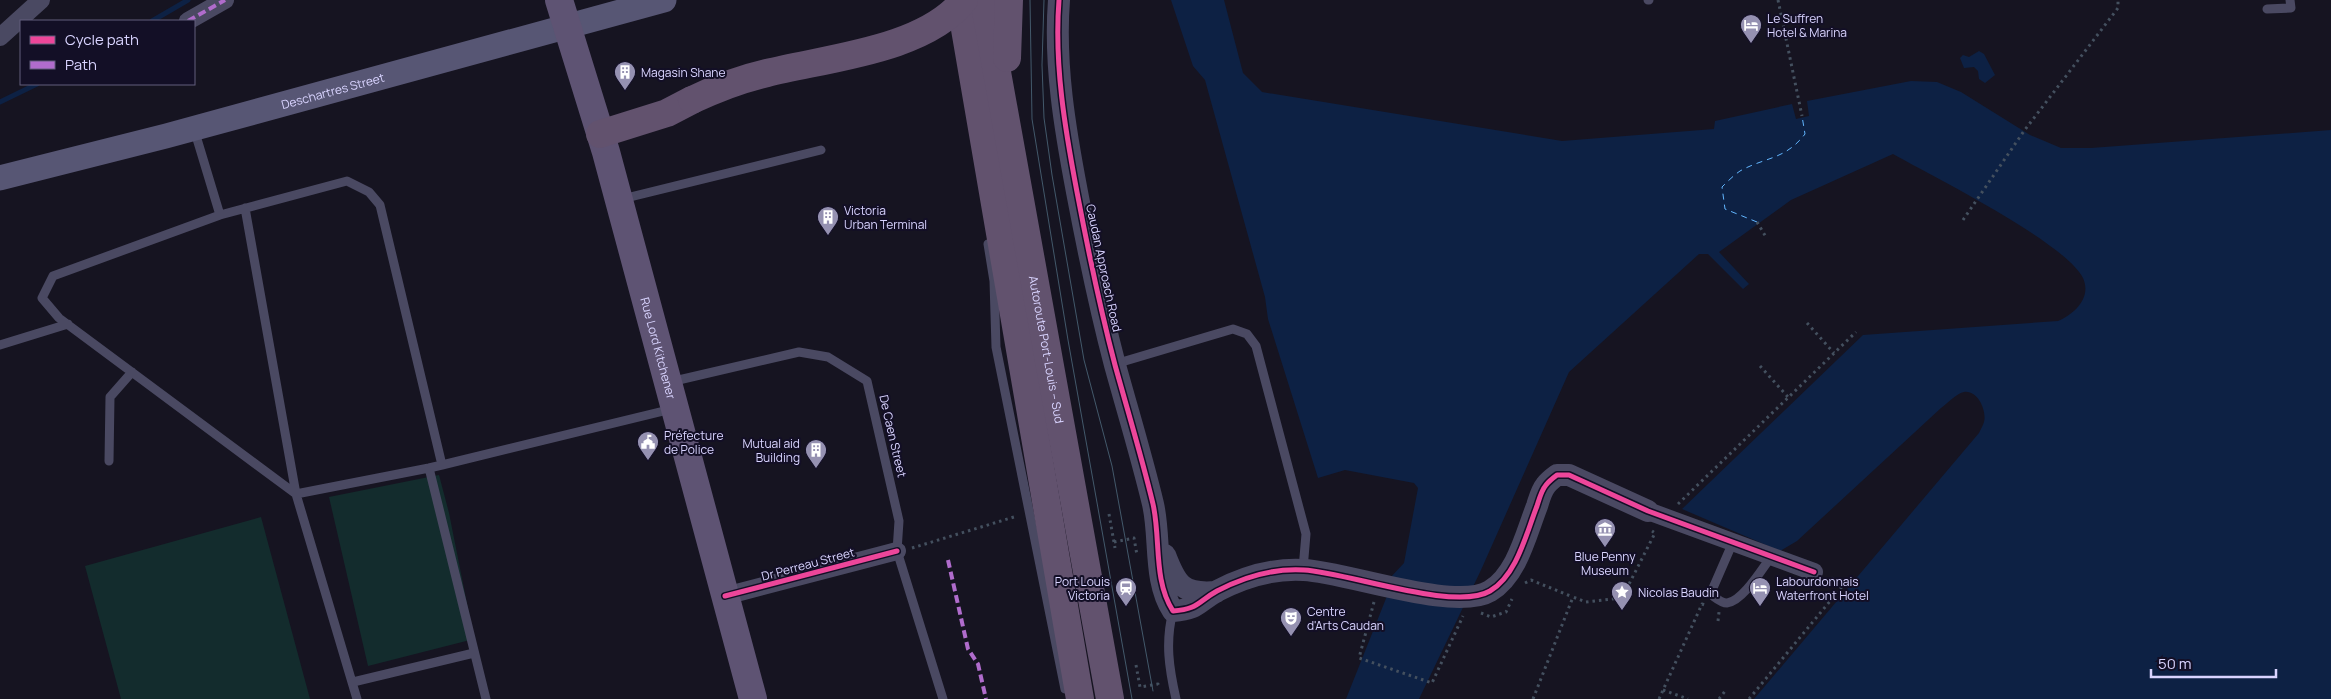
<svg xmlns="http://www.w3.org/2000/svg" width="2331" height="699" font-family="Manrope,sans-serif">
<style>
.green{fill:#132c2d}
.water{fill:#0d2144}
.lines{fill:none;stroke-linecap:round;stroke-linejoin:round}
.stream{stroke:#0d2144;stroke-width:5}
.ferry{stroke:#62b6ff;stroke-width:1;stroke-dasharray:6 5;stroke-linecap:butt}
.path{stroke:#44505f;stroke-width:3;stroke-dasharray:2.5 4;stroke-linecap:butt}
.service{stroke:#4a4962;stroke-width:9}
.minor{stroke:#4a4962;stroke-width:18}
.tertiary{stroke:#4a4962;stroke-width:22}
.secondary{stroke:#575674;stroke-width:25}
.primary{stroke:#5e5373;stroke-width:28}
.trunk{stroke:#62526e;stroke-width:28}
.tram{stroke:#43596b;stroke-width:1}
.trunk-bridge{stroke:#62526e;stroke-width:28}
.quiet{stroke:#b06ccc;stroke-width:4;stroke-dasharray:8 4;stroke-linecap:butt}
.cycleway-casing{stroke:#130f26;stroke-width:8}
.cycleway{stroke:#ed469a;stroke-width:5}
.labels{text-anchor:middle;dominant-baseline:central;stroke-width:4;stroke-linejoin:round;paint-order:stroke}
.poi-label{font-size:12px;fill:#d9d4ff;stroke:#130f26;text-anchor:start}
.street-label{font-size:12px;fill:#d9d4ff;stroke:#130f26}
</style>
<rect width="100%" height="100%" fill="#161421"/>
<path class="green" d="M439 475 449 513 474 639 368 666 329 497Z
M261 517 310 699H121L85 566Z"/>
<path class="water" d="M1171 0H1224L1243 73 1262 92 1562 141 1714 129 1715 121 1792 104 1796 119 1809 116 1807 101 1911 81 1937 82 1961 92 2030 135 2061 148H2091L2331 130V699H1754L1979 433C1981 429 1983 425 1984 422 1987 411 1978 390 1964 392 1957 393 1948 403 1941 408L1797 541 1780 551 1682 509 1863 335 2058 321C2074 314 2092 298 2083 278 2065 242 1932 176 1893 154L1791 200 1719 252 1749 284 1743 289 1708 254H1699L1569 372 1481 570 1419 699H1346L1387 596 1390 578 1404 563 1418 488 1414 483 1345 470 1318 478 1268 319 1265 297 1205 80 1193 66Z
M1979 51 1984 54 1995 75 1985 83 1979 79 1978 71 1974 67 1964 68 1960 58 1963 55 1969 57Z"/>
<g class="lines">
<path class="stream" d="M152 21 188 0
M0 102 37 84"/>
<path class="ferry" d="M1757 222 1725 209 1722 187C1727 182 1734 175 1740 171 1765 157 1785 160 1805 134L1802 116"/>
<path class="path" d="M1778 0 1802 116
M1963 220 2024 131 2118 8V0
M1757 222 1766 237
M1807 323 1834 353
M1760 366 1788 397
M1678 504 1856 332
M1109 514 1115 548
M1114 542 1134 538 1137 555
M912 548 1014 517
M1525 583 1531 580 1573 597
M1374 602 1359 658 1432 683 1463 616
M1481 613 1491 617 1506 612 1512 599
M1718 621 1719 612
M1136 665 1140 687 1158 684 1159 686
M1663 690 1688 699
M1533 699 1573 597 1586 602 1622 598 1655 533 1652 531
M1659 699 1702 604 1705 605
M1719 699 1725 691
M1749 699 1845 583 1828 577"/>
<path class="service" d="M1648 0H1649
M2267 9 2291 8 2290 0
M194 129 220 215
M622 199 821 150
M245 208 296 494 357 699
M988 244 994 281 996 347 1065 689
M0 345 68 324
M1115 364 1233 329 1247 334 1256 346 1306 534 1303 569
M670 382 799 352 828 357 867 381 899 521 897 551 943 699
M109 461 110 397 132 372
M442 465 380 205 369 192 347 181 220 215 53 276 42 298 59 318 296 494 429 468 442 465 672 409
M429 468 486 699
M1733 542 1713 588V596C1717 599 1722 603 1727 603 1742 602 1762 569 1771 557
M1173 611C1165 642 1169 668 1176 699
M353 682 474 653"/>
<path class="minor" d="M188 21 225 0
M0 37 41 0
M1648 511 1814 572
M725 596 897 551"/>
<path class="tertiary" d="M1059 0C1054 64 1065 129 1077 192 1088 250 1100 308 1115 365 1128 412 1142 458 1153 504 1161 539 1153 580 1173 611 1199 609 1197 602 1217 591 1244 577 1273 568 1304 570 1346 572 1455 612 1490 591 1517 575 1526 534 1537 506 1539 500 1541 491 1546 485 1549 481 1553 478 1557 475H1569L1648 511
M1165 555C1176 584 1182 595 1216 592"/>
<path class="secondary" id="s1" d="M0 178 166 136 664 0"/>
<path class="primary" id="s2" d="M559 0 606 152 753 699"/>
<g class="trunk">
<path d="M960 0 1080 699"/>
<path id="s3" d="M984 0 1110 699"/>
<path d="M1007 58 1009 0"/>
<path d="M600 134 667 113 692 100"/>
</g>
<path class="tram" d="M1030 0 1032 119 1068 340 1132 699
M1044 0 1042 65 1044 118 1052 175 1084 360 1112 466 1153 691"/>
<path class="trunk-bridge" d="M692 100C717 88 741 79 767 73 827 58 925 50 964 0"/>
<path class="quiet" d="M188 21 225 0
M948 560 968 649 978 664 986 699"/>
<g class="cycleway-casing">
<path id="cycleway" d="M1059 0C1054 64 1065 129 1077 192 1088 250 1100 308 1115 365 1128 412 1142 458 1153 504 1161 539 1153 580 1173 611 1199 609 1197 602 1217 591 1244 577 1273 568 1304 570 1346 572 1455 612 1490 591 1517 575 1526 534 1537 506 1539 500 1541 491 1546 485 1549 481 1553 478 1557 475H1569L1648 511 1814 572
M725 596 897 551"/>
</g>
<use href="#cycleway" class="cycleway"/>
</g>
<defs>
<g id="hotel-pin" transform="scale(1.125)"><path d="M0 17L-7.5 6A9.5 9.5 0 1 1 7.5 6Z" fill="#9591b1" stroke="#130f26"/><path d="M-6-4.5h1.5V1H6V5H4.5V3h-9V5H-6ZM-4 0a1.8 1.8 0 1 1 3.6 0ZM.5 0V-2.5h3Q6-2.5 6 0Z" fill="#fff"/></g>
<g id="building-pin" transform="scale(1.125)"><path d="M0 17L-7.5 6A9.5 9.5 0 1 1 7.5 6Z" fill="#9591b1" stroke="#130f26"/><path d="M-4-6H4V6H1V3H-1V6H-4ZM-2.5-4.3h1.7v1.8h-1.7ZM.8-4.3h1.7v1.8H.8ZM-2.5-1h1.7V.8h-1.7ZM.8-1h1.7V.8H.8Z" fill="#fff"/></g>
<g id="civic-pin" transform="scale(1.125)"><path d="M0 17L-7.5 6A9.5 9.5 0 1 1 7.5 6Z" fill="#9591b1" stroke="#130f26"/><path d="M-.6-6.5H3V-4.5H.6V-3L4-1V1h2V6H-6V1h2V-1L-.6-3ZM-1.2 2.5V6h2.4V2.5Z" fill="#fff"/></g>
<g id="museum-pin" transform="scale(1.125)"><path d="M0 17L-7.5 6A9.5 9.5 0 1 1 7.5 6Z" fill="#9591b1" stroke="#130f26"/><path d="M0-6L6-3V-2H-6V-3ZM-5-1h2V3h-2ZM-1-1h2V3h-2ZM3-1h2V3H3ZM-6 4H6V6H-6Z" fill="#fff"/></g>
<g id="station-pin" transform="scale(1.125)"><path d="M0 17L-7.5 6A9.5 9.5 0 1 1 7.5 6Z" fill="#9591b1" stroke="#130f26"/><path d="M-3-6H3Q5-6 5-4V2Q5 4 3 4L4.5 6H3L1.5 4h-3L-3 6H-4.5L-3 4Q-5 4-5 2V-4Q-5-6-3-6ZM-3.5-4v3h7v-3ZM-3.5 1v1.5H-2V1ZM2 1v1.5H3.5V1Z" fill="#fff"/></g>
<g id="sight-pin" transform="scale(1.125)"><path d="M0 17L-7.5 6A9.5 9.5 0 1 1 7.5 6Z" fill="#9591b1" stroke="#130f26"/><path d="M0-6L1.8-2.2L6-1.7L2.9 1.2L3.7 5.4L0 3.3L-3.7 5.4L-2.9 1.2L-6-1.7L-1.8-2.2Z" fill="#fff"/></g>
<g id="theatre-pin" transform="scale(1.125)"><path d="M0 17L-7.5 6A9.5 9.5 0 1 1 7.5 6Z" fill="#9591b1" stroke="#130f26"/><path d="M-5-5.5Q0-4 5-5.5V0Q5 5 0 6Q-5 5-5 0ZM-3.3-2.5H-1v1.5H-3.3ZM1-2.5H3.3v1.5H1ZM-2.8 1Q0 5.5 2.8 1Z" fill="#fff"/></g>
</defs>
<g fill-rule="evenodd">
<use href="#hotel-pin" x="1751" y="25"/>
<use href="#building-pin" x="625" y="72"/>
<use href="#building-pin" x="828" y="217"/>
<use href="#civic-pin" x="648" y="442"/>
<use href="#building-pin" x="816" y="450"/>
<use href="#museum-pin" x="1605" y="529"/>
<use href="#station-pin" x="1126" y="588"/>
<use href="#hotel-pin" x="1760" y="588"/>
<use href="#sight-pin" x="1622" y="592"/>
<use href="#theatre-pin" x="1291" y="618"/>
</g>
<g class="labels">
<g class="poi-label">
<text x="1767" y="18">Le Suffren<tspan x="1767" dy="14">Hotel &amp; Marina</tspan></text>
<text x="641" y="72">Magasin Shane</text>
<text x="844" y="210">Victoria<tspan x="844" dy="14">Urban Terminal</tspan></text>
<text x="664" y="435">Préfecture<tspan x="664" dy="14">de Police</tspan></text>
<text x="800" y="443" text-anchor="end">Mutual aid<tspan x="800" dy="14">Building</tspan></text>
<text x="1605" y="556" text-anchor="middle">Blue Penny<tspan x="1605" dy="14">Museum</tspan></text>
<text x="1110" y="581" text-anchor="end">Port Louis<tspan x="1110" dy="14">Victoria</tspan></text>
<text x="1776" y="581">Labourdonnais<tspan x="1776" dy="14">Waterfront Hotel</tspan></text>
<text x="1638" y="592">Nicolas Baudin</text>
<text x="1307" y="611">Centre<tspan x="1307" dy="14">d'Arts Caudan</tspan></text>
</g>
<g class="street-label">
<text stroke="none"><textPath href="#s1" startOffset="344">Deschartres Street</textPath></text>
<text transform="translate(1104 268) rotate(78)">Caudan Approach Road</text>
<text stroke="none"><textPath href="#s2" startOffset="362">Rue Lord Kitchener</textPath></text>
<text stroke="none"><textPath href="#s3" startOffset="355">Autoroute Port-Louis – Sud</textPath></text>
<text transform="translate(893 436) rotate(77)">De Caen Street</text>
<text transform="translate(808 564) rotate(-15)">Dr Perreau Street</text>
</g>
</g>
<rect x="20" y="20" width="175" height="65" fill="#130f26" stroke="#625e7d"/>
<rect x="30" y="36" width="25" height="8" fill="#ed469a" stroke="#625e7d"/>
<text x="65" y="45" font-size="15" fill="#d9d4ff">Cycle path</text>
<rect x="30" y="61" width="25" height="8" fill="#b06ccc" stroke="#625e7d"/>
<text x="65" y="70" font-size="15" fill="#d9d4ff">Path</text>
<path d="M2151 669v8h125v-8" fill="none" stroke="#d9d4ff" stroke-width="2.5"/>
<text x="2158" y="669" font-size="15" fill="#d9d4ff" stroke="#130f26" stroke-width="4" paint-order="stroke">50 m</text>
</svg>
